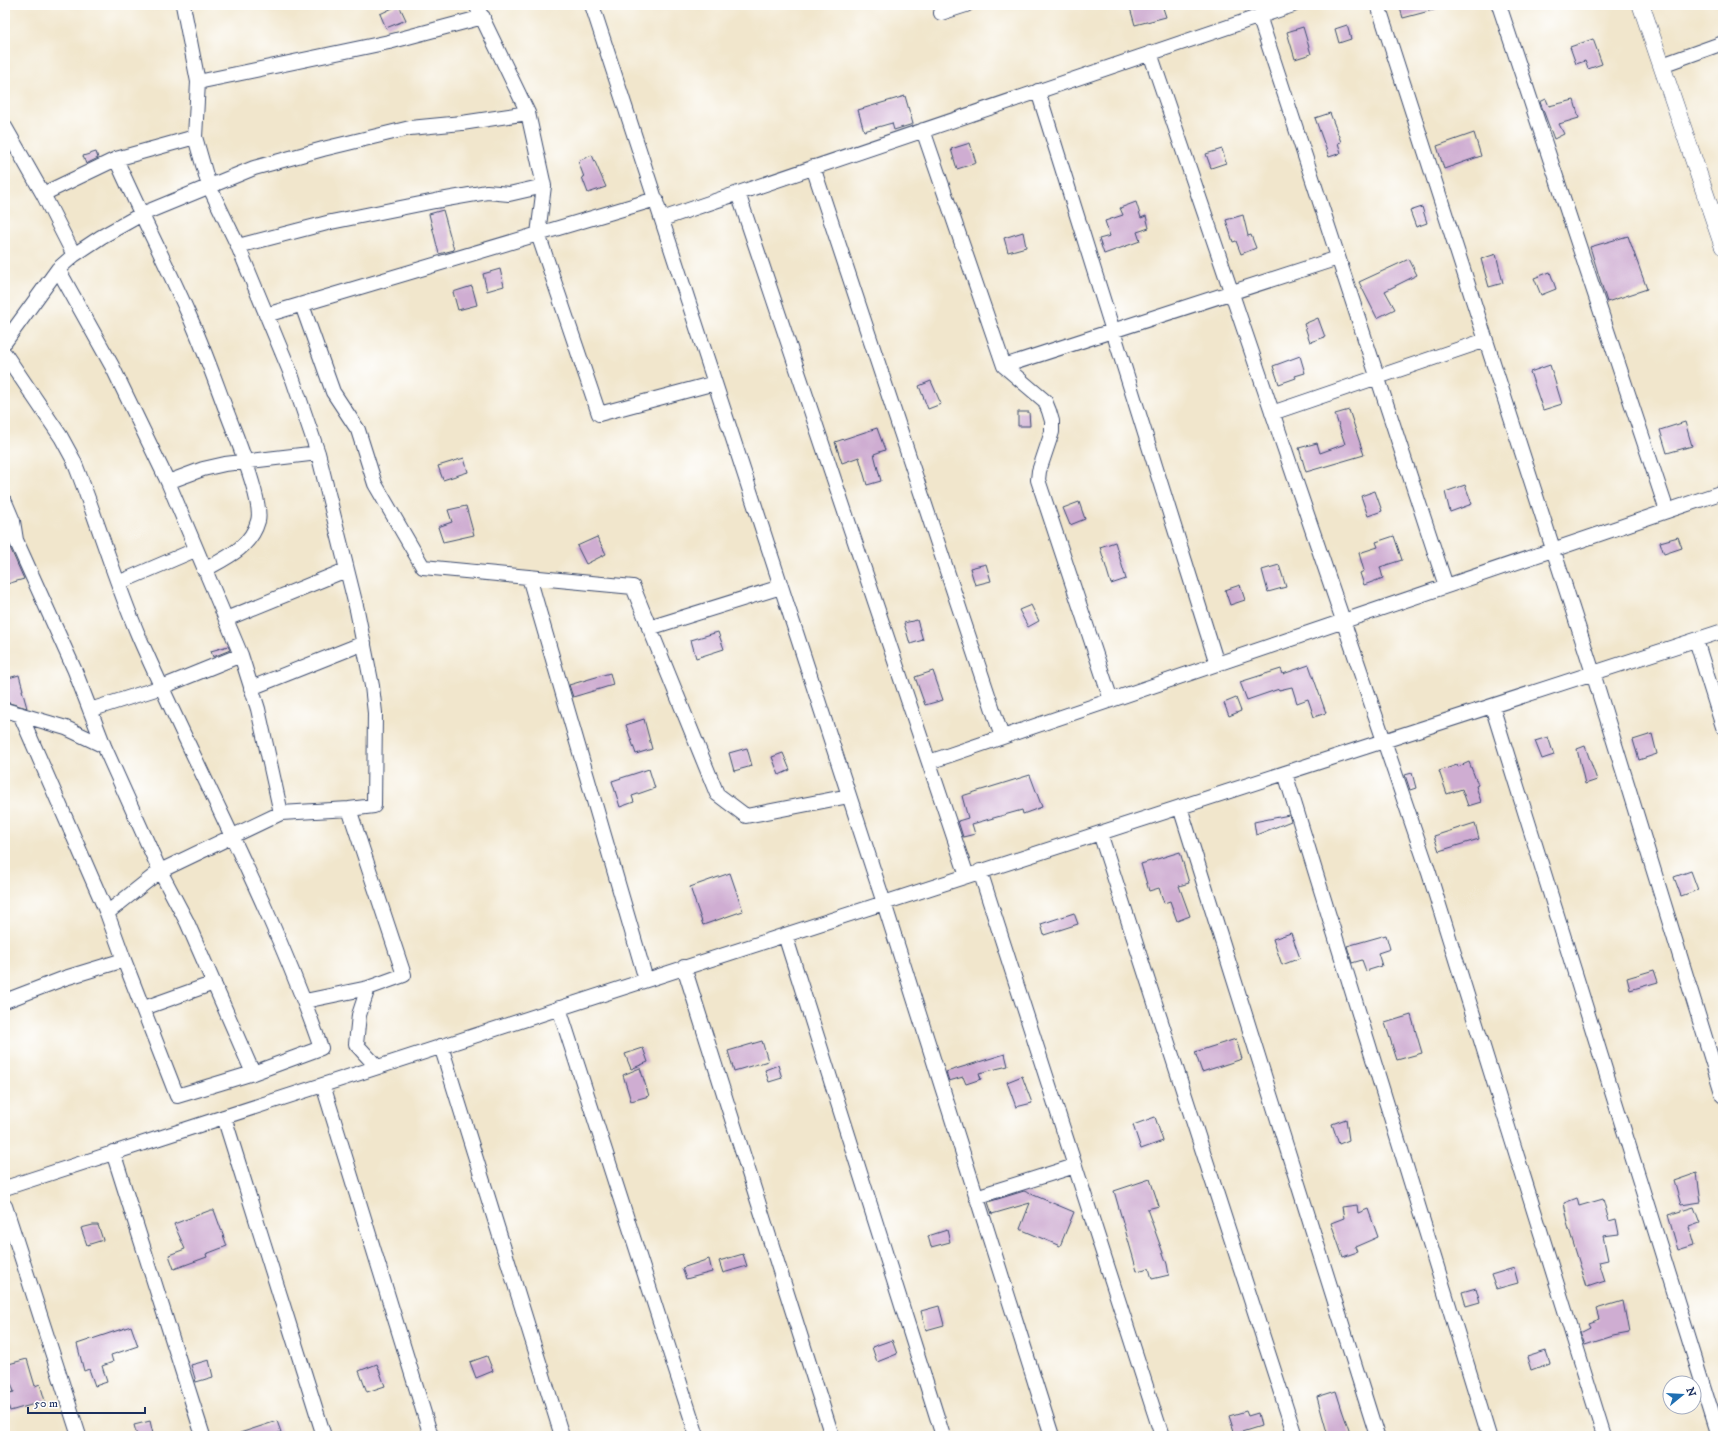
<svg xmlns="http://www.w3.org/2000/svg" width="1728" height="1441" font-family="'IM FELL DW Pica',serif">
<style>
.building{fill:#cfadd2}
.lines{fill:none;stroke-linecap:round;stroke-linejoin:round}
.minor-casing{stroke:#3b4a6e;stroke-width:16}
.tertiary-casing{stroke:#3b4a6e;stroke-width:18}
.minor{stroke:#fff;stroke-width:14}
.tertiary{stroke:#fff;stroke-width:17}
</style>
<rect width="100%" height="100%" fill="#fff"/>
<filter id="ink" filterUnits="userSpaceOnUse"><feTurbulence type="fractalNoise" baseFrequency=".025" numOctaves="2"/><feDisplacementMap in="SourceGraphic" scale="8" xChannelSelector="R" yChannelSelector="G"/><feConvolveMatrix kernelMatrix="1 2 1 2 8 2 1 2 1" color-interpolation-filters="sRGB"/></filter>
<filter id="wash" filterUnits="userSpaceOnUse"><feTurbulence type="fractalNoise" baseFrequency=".012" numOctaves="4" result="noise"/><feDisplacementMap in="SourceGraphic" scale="16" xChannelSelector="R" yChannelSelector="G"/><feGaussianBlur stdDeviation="0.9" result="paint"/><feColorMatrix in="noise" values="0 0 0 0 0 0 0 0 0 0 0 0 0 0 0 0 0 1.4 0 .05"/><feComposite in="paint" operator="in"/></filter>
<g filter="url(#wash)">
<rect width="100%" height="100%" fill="#f1e6cc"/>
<g id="blocks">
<path class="building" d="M399 5 406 20 386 28 380 14Z
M1139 5H1162L1166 17 1135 25 1130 8Z
M1399 5H1437V9L1403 18Z
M1347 25 1351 39 1339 43 1335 29Z
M1303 27 1311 54 1295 59 1287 32Z
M1593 39 1602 64 1588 69 1585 61 1576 64 1570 47Z
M905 96 913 124 894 130 892 123 864 131 858 110Z
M1546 99 1549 106 1574 100 1579 118 1559 124 1564 134 1554 139 1540 102Z
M1330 113 1341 142 1338 143 1341 153 1329 157 1315 118Z
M1474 133 1481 156 1444 169 1437 146Z
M970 143 976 163 957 169 951 149Z
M1222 149 1226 163 1211 168 1206 154Z
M96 152 98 158 86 164 83 156Z
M592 155 606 187 588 193 582 177H584L578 161Z
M1136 202 1141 218 1146 216 1149 228 1137 232 1140 241 1104 254 1099 239 1110 236 1105 221 1123 215 1120 208Z
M1422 207 1427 223 1416 227 1410 211Z
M443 210 454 250 439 254 429 214Z
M1243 215 1248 236 1251 235 1256 248 1241 254 1236 241 1233 242 1226 220Z
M1023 232 1026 247 1008 252 1004 238Z
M1628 236 1647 289 1607 302 1590 247Z
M1496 254 1503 283 1489 287 1481 259Z
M1409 259 1417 275 1385 291 1395 309 1377 318 1359 282Z
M500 269 504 286 487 291 483 274Z
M1550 272 1556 289 1541 295 1534 278Z
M472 286 477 305 458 310 453 292Z
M1318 318 1325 337 1310 342 1304 324Z
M1300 356 1305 373 1295 376 1296 378 1279 384 1273 366Z
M1550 365 1562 404 1543 410 1530 372Z
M931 381 941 404 928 409 919 386Z
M1349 410 1364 455 1306 472 1299 448 1317 443 1320 453 1345 444 1335 414Z
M1018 412H1029L1030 426H1018Z
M1685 422 1692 446 1667 453 1660 430Z
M877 428 885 450 874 454 881 481 867 485 859 457 842 463 835 442Z
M464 458 468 472 443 480 438 466Z
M1465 485 1472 504 1450 512 1445 492Z
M1375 491 1382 511 1368 516 1361 496Z
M1079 502 1085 519 1070 525 1063 508Z
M466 506 474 535 443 542 438 527 452 522 448 510Z
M5 534H6L8 543 24 579 7 584 5 576Z
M1394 536 1402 560 1380 567 1383 578 1364 585 1360 573 1364 571 1359 553 1378 547 1376 542Z
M597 537 606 554 586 564 577 546Z
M1678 537 1682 548 1664 554 1660 542Z
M1115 542 1126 579 1111 584 1100 547Z
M986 564 991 581 975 585 970 568Z
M1279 565 1286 587 1268 592 1262 570Z
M1240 585 1245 600 1230 605 1225 590Z
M1031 605 1039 621 1028 627 1019 610Z
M917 620 923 640 910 644 904 623Z
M718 632 724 649 696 658 691 640Z
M228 646 230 650 213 657 211 651Z
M1309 665 1326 713 1314 717 1308 699 1297 703 1292 687 1279 690V689L1247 700 1240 682 1281 669 1283 674Z
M933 671 943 700 925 705 915 677Z
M610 673 613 685 573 697 569 685Z
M19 675 23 690H22L27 708 6 702 5 697V679Z
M1236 698 1241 711 1229 716 1224 703Z
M644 719 652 749 636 754 626 725Z
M1652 734 1657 754 1639 760 1633 740Z
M1548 737 1554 755 1542 759 1535 741Z
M1585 746 1597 780 1585 784 1577 749Z
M747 748 752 766 734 771 729 753Z
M783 753 790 770 779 775 772 757Z
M1469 762 1478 785 1476 786 1481 802 1468 806 1462 789 1447 794 1439 771 1457 765 1458 767Z
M649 769 655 788 632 796 634 802 620 807 612 781Z
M1412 773 1416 788 1410 790 1405 775Z
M1030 775 1042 807 1023 814 1022 810 972 824 975 834 963 837 958 821 968 818 962 796Z
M1289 815 1291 821 1256 835 1254 822Z
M1475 823 1479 839 1439 851 1434 836Z
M1180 852 1189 883 1179 886 1190 916 1177 921 1170 901 1164 903 1159 888 1149 891 1141 864Z
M1691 871 1698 890 1681 896 1674 877Z
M730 873 743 911 703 925 690 887Z
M1074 913 1078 924 1044 935 1041 924Z
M1291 933 1300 958 1282 965 1273 939Z
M1386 935 1390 949 1378 953 1382 966 1366 971 1362 960 1352 963 1347 946Z
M1654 970 1658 982 1630 990 1627 978Z
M1411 1015 1422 1053 1397 1060 1385 1023Z
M1236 1039 1242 1059 1202 1072 1195 1052Z
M762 1041 768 1061 734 1071 728 1051Z
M643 1048 648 1062 631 1069 625 1054Z
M1005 1054 1008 1066 979 1073 981 1079 966 1084 963 1077 949 1081 946 1072Z
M778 1065 782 1078 769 1082 765 1070Z
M640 1068 649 1096 631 1101 623 1075Z
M1022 1076 1032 1103 1016 1107 1007 1082Z
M1155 1117 1163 1141 1141 1149 1133 1125Z
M1346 1119 1349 1140 1339 1144 1332 1124Z
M1697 1173 1701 1202 1681 1205 1674 1181Z
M1150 1179 1159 1206 1147 1209 1167 1264 1169 1275 1152 1279 1149 1268 1137 1271 1114 1191Z
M1024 1191 1074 1212 1060 1246 1020 1229 1030 1203 992 1214 988 1202Z
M1577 1198 1579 1206 1603 1199 1609 1221 1616 1219 1619 1234 1603 1236 1608 1260 1599 1262 1605 1281 1587 1287 1567 1223 1568 1222 1564 1203Z
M1357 1205 1358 1213 1368 1209 1378 1237 1355 1247 1357 1252 1343 1257 1331 1223 1344 1218 1342 1207Z
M1694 1207 1700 1223 1689 1227 1694 1245 1678 1250 1668 1215Z
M211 1210H214L227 1246 206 1254 207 1257 174 1269 169 1255 185 1249 174 1224Z
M93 1225H98L103 1240 87 1245 81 1228Z
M947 1230 950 1242 931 1247 928 1236Z
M743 1254 747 1266 723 1273 719 1261Z
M709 1259 712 1272 686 1279 682 1268Z
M1514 1268 1518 1283 1496 1289 1491 1275Z
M1476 1288 1480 1302 1466 1306 1462 1292Z
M1623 1301 1629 1333 1613 1336 1585 1345 1580 1332 1590 1327 1588 1323 1599 1319 1596 1309Z
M939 1306 944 1325 926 1330 921 1311Z
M131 1326 138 1346 111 1355 113 1362 102 1366 107 1382 95 1386 89 1369 84 1371 77 1344Z
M892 1340 897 1354 877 1362 872 1347Z
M1546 1351 1550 1363 1531 1370 1527 1357Z
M487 1356 493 1371 476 1378 470 1362Z
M27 1359 35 1386 40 1384 45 1401 10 1411 5 1394 14 1392 5 1365Z
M209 1360 213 1377 196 1382 191 1365Z
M377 1364 385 1386 367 1392 359 1371Z
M1336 1391 1342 1410 1351 1436H1328L1317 1397Z
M1246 1411 1248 1416 1258 1413 1261 1426 1235 1434 1229 1416Z
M150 1421 153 1434 137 1436 134 1425Z
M277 1421 281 1432 271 1436H240V1433Z"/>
</g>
</g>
<g filter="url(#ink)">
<use href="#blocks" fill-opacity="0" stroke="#3b4a6e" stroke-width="1"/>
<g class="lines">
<g class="minor-casing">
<path id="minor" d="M592 5 884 903 1052 1436
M1378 5 1593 673 1723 1096
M1499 5 1667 511
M941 13 966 5
M1259 16 1446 586
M1150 53 1429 873 1604 1436
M1662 65 1723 43
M198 82 389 42 483 17
M1038 91 1217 664
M5 127 43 194 74 255
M923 130 1004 366 1045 401 1049 411 1052 421V432L1039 471 1038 480 1111 700
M116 159C139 211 165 261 188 313 205 350 218 390 233 428 240 446 263 505 258 521 251 547 226 558 204 570
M813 167 1002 737
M544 186 538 234 599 414 715 383
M738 193 967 876
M43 194 116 159 195 137
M662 219 1293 5
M238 246 331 222 435 201 487 192 509 194 544 186 528 113
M58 269 112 366 168 482
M302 305 333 392 358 430 375 484 423 567 633 587 717 794 746 816 849 796
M266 315 656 199
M5 342 58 269 74 255 101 237 142 214 254 168 323 149 410 128 462 123 528 113 476 5
M5 354 61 437 73 459C97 518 114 579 139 637 199 774 272 906 321 1048L253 1073 177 1096 124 960 65 978 5 1001
M1004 366 1338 258
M1272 413 1486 340
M5 502 13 521 16 540 75 671 104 746
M529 577 646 980
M118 583 195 550
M226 619 346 570
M649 628 781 587
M1696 640 1723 727
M251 688 364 643
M1492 706 1719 1436
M5 710 66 728 104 746 160 871 187 922 253 1073
M90 710 162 687 241 655
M20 714 107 913
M929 762 1723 492
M1285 773 1489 1436
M1180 807 1377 1436
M349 809 404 975 368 988 359 1015 356 1044 377 1067
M281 813 258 709 241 655 168 482 203 469 225 464 318 453
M1100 833 1295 1436
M980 871 1162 1436
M785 935 943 1436
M124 960 107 913 160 871 281 813 349 809 374 806 375 713 372 686 357 610 318 453 291 374 238 246 209 186 195 137 198 82 183 5
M684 967 832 1436
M305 1001 368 988
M144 1008 214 983
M559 1008 697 1436
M441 1046 562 1436
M323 1085 431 1436
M224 1117 324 1436
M113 1152 203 1436
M5 1188 1723 631
M976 1197 1075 1166
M5 1206 79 1436"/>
</g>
<g class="tertiary-casing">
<path id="tertiary" d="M1641 5 1723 246"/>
</g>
<use href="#minor" class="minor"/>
<use href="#tertiary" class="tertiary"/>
</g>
</g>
<rect width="1728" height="1441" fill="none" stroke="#fff" stroke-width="20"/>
<g transform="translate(1682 1395) rotate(72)"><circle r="19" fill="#ffffff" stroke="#a4acbf"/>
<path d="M0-3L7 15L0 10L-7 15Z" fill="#1f6fb2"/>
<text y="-6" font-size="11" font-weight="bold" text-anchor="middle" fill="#1b2f5e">N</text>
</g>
<path d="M28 1407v6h117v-6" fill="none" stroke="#1b2f5e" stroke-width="2"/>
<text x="34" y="1407" font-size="12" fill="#1b2f5e" stroke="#ffffff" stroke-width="3" paint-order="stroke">50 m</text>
</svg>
